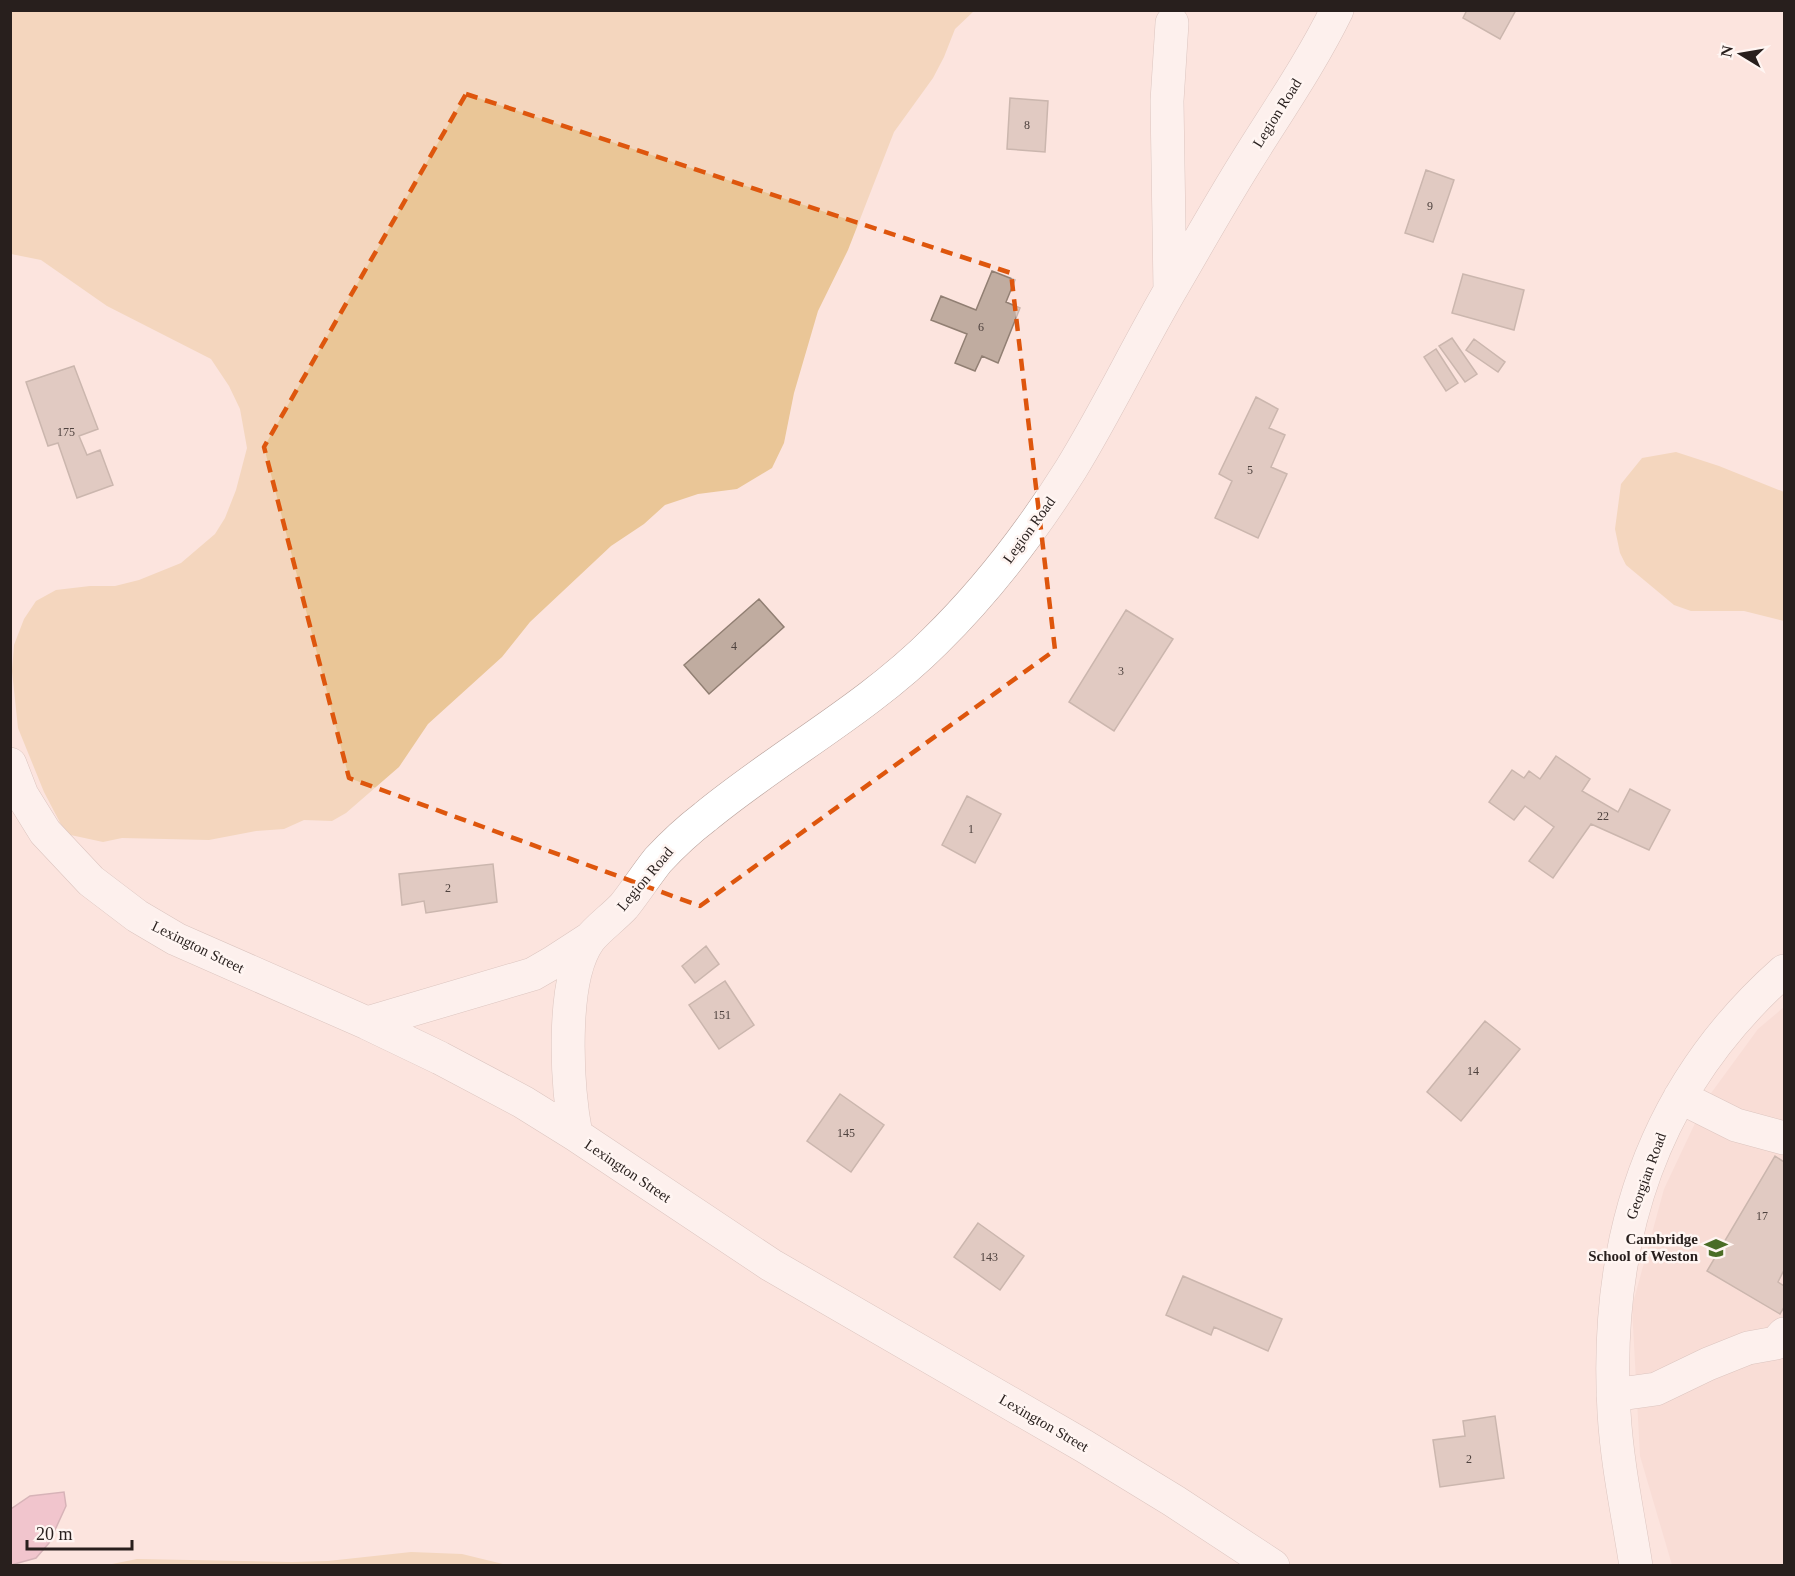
<svg xmlns="http://www.w3.org/2000/svg" width="1795" height="1576" font-family="Georgia,serif">
<style>
.built{fill:#f6d5cd}
.green{fill:#eac697}
.water{fill:#e4a0b8;stroke:#ac798a;stroke-width:1.5}
.building{fill:#c0aca0;stroke:#917f73;stroke-width:1.5}
.lines{fill:none;stroke-linecap:round;stroke-linejoin:round}
.minor-casing{stroke:#b7a09a;stroke-width:34}
.minor{stroke:#fff;stroke-width:33}
.marked{fill:none;stroke:#de560d;stroke-width:4.5;stroke-dasharray:12 8;stroke-linejoin:round}
.labels{text-anchor:middle;dominant-baseline:central;stroke-width:5;stroke-linejoin:round;paint-order:stroke}
.number-label{font-size:12px;fill:#4e423e}
.street-label{font-size:15px;fill:#281f1d;stroke:#fff5f2}
.poi-label{font-size:15px;font-weight:bold;fill:#281f1d;stroke:#fff5f2;text-anchor:end}
</style>
<rect width="100%" height="100%" fill="#fce4de"/>
<path class="built" d="M1784 1007V1565H1672L1640 1456 1632 1307 1664 1189 1706 1100 1758 1029Z"/>
<path class="green" d="M10 11H974L955 29 944 57 933 78 894 132 848 250 818 311 794 393 784 443 772 468 737 489 698 494 665 505 644 524 611 546 530 622 502 657 428 724 399 767 346 813 332 821 304 820 284 829 256 831 209 840 122 838 103 842 66 834 44 792 18 728 12 671 14 645 24 619 36 601 56 590 90 586H115L139 580 181 563 215 534 225 518 236 490 247 448 240 409 229 386 211 359 107 306 41 260 11 254Z
M1676 452 1719 466 1784 492V621L1744 611H1691L1674 605 1626 565 1620 553 1615 529 1621 484 1642 458Z
M411 1552 462 1554 507 1565H107L137 1559 292 1562 328 1561Z"/>
<path class="water" d="M64 1492 66 1506 49 1543 36 1558 11 1565V1509L30 1496Z"/>
<path class="building" d="M1467 10H1516L1500 39 1463 18Z
M1010 98 1048 101 1045 152 1007 149Z
M1426 170 1454 180 1433 242 1405 233Z
M992 271 1015 280 1006 302 1020 308 998 363 982 356 975 371 955 363 967 334 931 320 941 296 976 310Z
M1463 274 1524 290 1514 330 1452 313Z
M1452 338 1477 374 1465 382 1439 346Z
M1474 339 1505 362 1498 372 1466 350Z
M1436 349 1458 383 1446 391 1424 357Z
M74 366 98 429 79 436 87 455 100 450 113 485 77 498 58 443 48 446 26 382Z
M1256 397 1278 409 1269 428 1285 435 1271 467 1287 474 1258 538 1215 518 1232 481 1219 474Z
M759 599 784 627 709 694 684 665Z
M1126 610 1173 639 1114 731 1069 702Z
M1556 756 1590 779 1582 791 1618 812 1630 789 1670 810 1649 850 1591 824 1553 878 1529 861 1554 827 1525 806 1514 820 1489 802 1512 770 1524 778 1529 771 1540 779Z
M967 796 1001 814 975 863 942 845Z
M493 864 497 902 426 913 424 901 402 905 399 874Z
M706 946 719 964 695 983 682 966Z
M725 981 754 1025 719 1049 689 1005Z
M1485 1021 1520 1049 1461 1121 1427 1092Z
M840 1094 884 1125 851 1172 807 1141Z
M1775 1156 1784 1162V1270L1778 1282 1784 1286V1307L1780 1314 1707 1271Z
M978 1223 1024 1256 1000 1290 954 1257Z
M1183 1276 1282 1319 1268 1351 1214 1327 1211 1335 1166 1315Z
M1495 1416 1504 1478 1440 1487 1433 1440 1465 1436 1463 1421Z"/>
<g class="lines">
<g class="minor-casing">
<path id="minor" d="M1170 290 1167 101 1172 23
M10 764 22 795 45 832 91 881 137 916 176 939 367 1023 440 1058 523 1102 576 1135 771 1265 1084 1446 1174 1501 1273 1566
M367 1023 533 974 552 963 589 939
M1680 1097 1736 1125 1784 1138
M576 1135C567 1087 560 981 589 940 597 929 614 917 624 906 636 891 646 875 658 860 672 845 688 830 705 817 779 756 867 709 935 641 987 590 1032 531 1071 469 1108 409 1138 345 1174 284 1198 243 1221 202 1246 162 1277 112 1311 63 1337 10
M1613 1395 1656 1389 1708 1364 1748 1348 1776 1343 1784 1334
M1636 1566C1628 1515 1617 1464 1614 1412 1604 1239 1652 1088 1784 971"/>
</g>
<use href="#minor" class="minor"/>
</g>
<path d="M0 0H1795V1576H0ZM466 94 1011 273 1055 650 700 906 349 778 264 447Z" fill="#fce4de" fill-opacity=".55" fill-rule="evenodd"/>
<path class="marked" d="M466 94 1011 273 1055 650 700 906 349 778 264 447Z"/>
<defs>
<g id="school-bare" transform="scale(1.8)"><path d="M0-5L7-2L0 1L-7-2ZM-4 1L0 2.5L4 1V4Q0 6-4 4Z" fill="#4a6d26" stroke="#fff5f2" stroke-width="2.5" paint-order="stroke"/></g>
</defs>
<g fill-rule="evenodd">
<use href="#school-bare" x="1716" y="1248"/>
</g>
<g class="labels">
<g class="number-label">
<text x="1027" y="125">8</text>
<text x="1430" y="206">9</text>
<text x="981" y="327">6</text>
<text x="66" y="432">175</text>
<text x="1250" y="470">5</text>
<text x="734" y="646">4</text>
<text x="1121" y="671">3</text>
<text x="1603" y="816">22</text>
<text x="971" y="829">1</text>
<text x="448" y="888">2</text>
<text x="722" y="1015">151</text>
<text x="1473" y="1071">14</text>
<text x="846" y="1133">145</text>
<text x="1762" y="1216">17</text>
<text x="989" y="1257">143</text>
<text x="1469" y="1459">2</text>
</g>
<g class="street-label">
<text transform="translate(1277 113) rotate(-58)">Legion Road</text>
<text transform="translate(1029 530) rotate(-54)">Legion Road</text>
<text transform="translate(645 879) rotate(-50)">Legion Road</text>
<text transform="translate(198 947) rotate(26)">Lexington Street</text>
<text transform="translate(628 1171) rotate(34)">Lexington Street</text>
<text transform="translate(1646 1176) rotate(-70)">Georgian Road</text>
<text transform="translate(1044 1423) rotate(30)">Lexington Street</text>
</g>
<g class="poi-label">
<text x="1698" y="1239">Cambridge<tspan x="1698" dy="17">School of Weston</tspan></text>
</g>
</g>
<rect width="1795" height="1576" fill="none" stroke="#281f1d" stroke-width="24"/>
<g transform="translate(1741 54) rotate(281)" stroke="#fff5f2" stroke-width="4.5" paint-order="stroke">
<path d="M0-4.5L10 22L0 15L-10 22Z" fill="#281f1d"/>
<text y="-9" font-size="16" font-weight="bold" text-anchor="middle" fill="#281f1d">N</text>
</g>
<path d="M27 1540v9h105v-9" fill="none" stroke="#281f1d" stroke-width="3"/>
<text x="36" y="1540" font-size="18" fill="#281f1d" stroke="#fff5f2" stroke-width="4.5" paint-order="stroke">20 m</text>
</svg>
